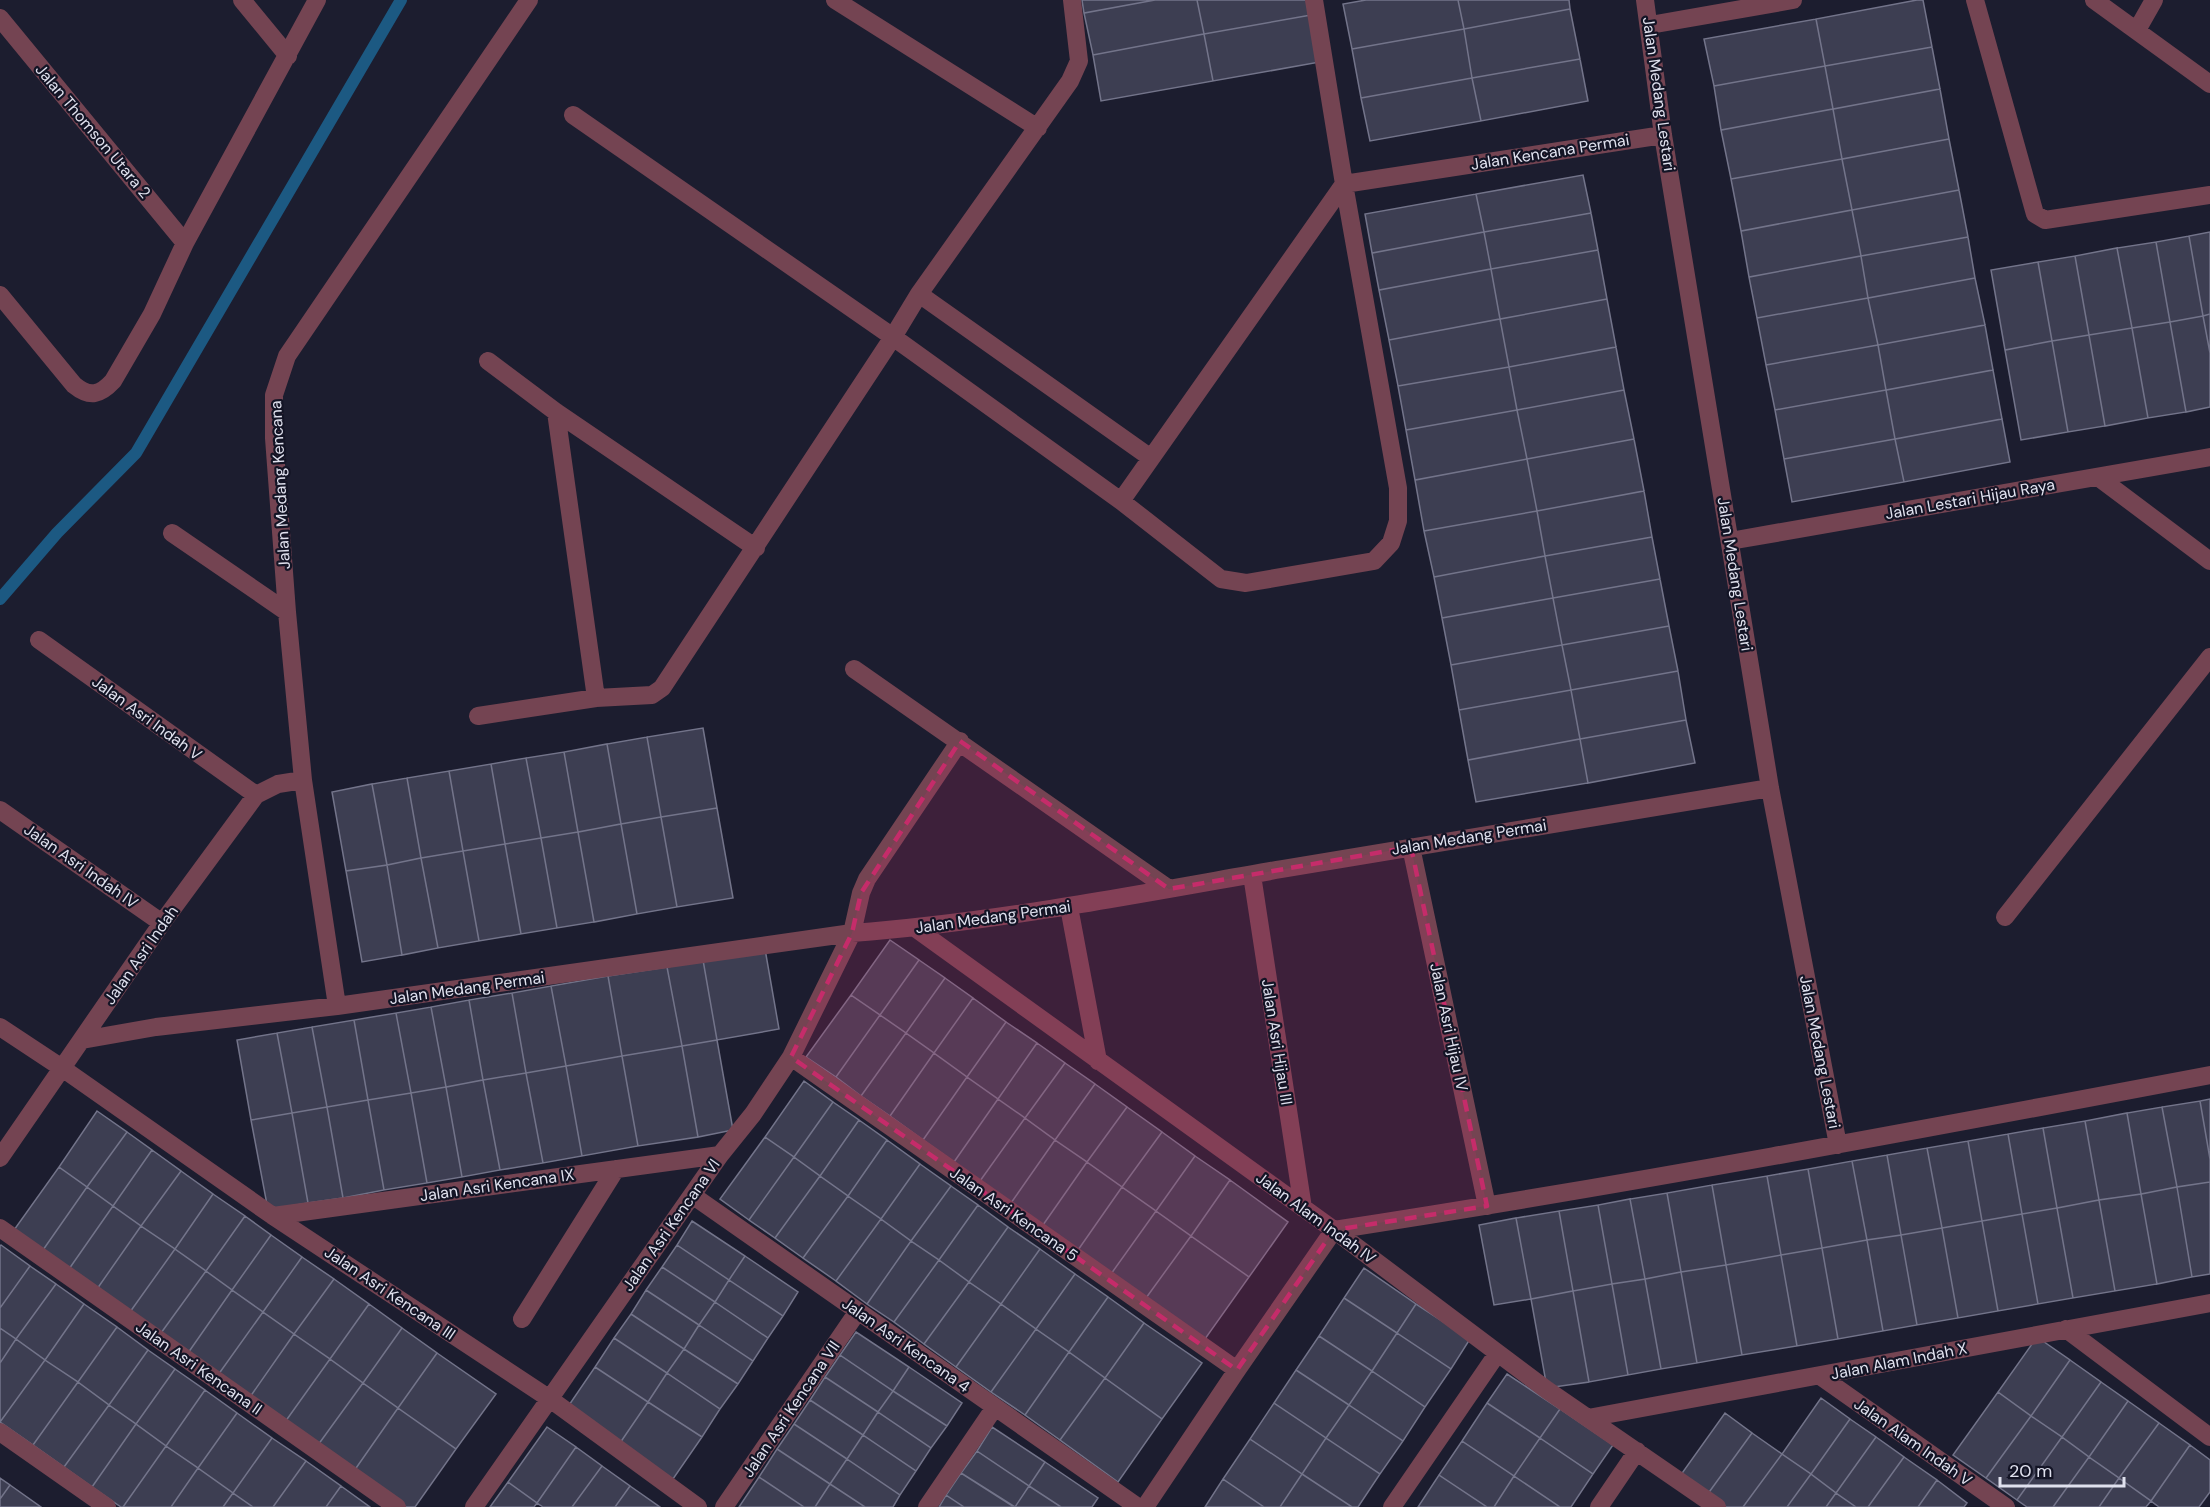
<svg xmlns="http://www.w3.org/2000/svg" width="2210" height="1507" font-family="'DM Sans',sans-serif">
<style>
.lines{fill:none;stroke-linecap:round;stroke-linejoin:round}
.stream{stroke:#1c5982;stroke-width:12}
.building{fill:#3d3e52;stroke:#73748a;stroke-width:1.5}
.lane{stroke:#744452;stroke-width:18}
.street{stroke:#744452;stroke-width:18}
.marked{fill:#c52c6a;fill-opacity:0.2;stroke:#c52c6a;stroke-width:4.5;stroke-dasharray:12 8;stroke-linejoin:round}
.labels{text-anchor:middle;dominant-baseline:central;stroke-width:4.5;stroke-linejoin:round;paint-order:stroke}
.street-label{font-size:16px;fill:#e0e1ee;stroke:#131425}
</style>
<rect width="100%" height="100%" fill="#1c1d2f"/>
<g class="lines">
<path class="stream" d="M0 599 57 533 136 453 401 0"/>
</g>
<path class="building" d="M1082 0H1155L1084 13Z
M1155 0H1197L1204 34 1093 55 1084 13Z
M1197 0H1308L1311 15 1204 34Z
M1366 0H1458L1464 29 1352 49 1343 4Z
M1458 0H1569L1570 9 1464 29Z
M1917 0H1923L1932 47 1825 66 1816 19Z
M1570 9 1580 59 1472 78 1464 29Z
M1311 15 1320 62 1213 81 1204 34Z
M1816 19 1825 66 1714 86 1704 39Z
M1464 29 1472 78 1361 98 1352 49Z
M1204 34 1213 81 1101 101 1093 55Z
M1932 47 1940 89 1833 109 1825 66Z
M1580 59 1588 101 1481 121 1472 78Z
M1825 66 1833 109 1721 130 1714 86Z
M1472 78 1481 121 1370 141 1361 98Z
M1940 89 1949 139 1842 159 1833 109Z
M1833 109 1842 159 1731 179 1721 130Z
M1949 139 1959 190 1852 210 1842 159Z
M1842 159 1852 210 1741 231 1731 179Z
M1583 175 1591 213 1484 232 1476 194Z
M1959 190 1968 237 1861 256 1852 210Z
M1476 194 1484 232 1372 253 1365 214Z
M1852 210 1861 256 1749 277 1741 231Z
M1591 213 1598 250 1491 269 1484 232Z
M1484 232 1491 269 1379 290 1372 253Z
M2210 232V314L2203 316 2189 236Z
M2189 236 2203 316 2170 322 2156 242Z
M1968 237 1975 278 1868 298 1861 256Z
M2156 242 2170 322 2132 328 2117 248Z
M2117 248 2132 328 2089 335 2075 256Z
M1598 250 1607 299 1500 319 1491 269Z
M1861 256 1868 298 1757 318 1749 277Z
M2075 256 2089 335 2052 341 2038 262Z
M2038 262 2052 341 2005 350 1991 270Z
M1491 269 1500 319 1389 340 1379 290Z
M1975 278 1985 325 1878 345 1868 298Z
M1868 298 1878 345 1766 365 1757 318Z
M1607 299 1616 347 1509 367 1500 319Z
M2210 314V353L2203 316Z
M2203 316 2210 353V407L2186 412 2170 322Z
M1500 319 1509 367 1398 386 1389 340Z
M2170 322 2186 412 2148 418 2132 328Z
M1985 325 1993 370 1886 390 1878 345Z
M2132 328 2148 418 2105 426 2089 335Z
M2089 335 2105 426 2068 432 2052 341Z
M2052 341 2068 432 2021 440 2005 350Z
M1878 345 1886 390 1775 410 1766 365Z
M1616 347 1624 390 1517 410 1509 367Z
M1509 367 1517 410 1406 430 1398 386Z
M1993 370 2002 419 1895 439 1886 390Z
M1624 390 1634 439 1527 459 1517 410Z
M1886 390 1895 439 1784 459 1775 410Z
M1517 410 1527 459 1415 480 1406 430Z
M2002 419 2010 462 1904 482 1895 439Z
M1634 439 1644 491 1537 511 1527 459Z
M1895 439 1904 482 1792 502 1784 459Z
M1527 459 1537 511 1424 531 1415 480Z
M1644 491 1652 537 1545 556 1537 511Z
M1537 511 1545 556 1434 577 1424 531Z
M1652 537 1660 579 1553 598 1545 556Z
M1545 556 1553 598 1442 618 1434 577Z
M1660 579 1669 626 1562 645 1553 598Z
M1553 598 1562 645 1451 665 1442 618Z
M1669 626 1678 671 1571 690 1562 645Z
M1562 645 1571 690 1459 710 1451 665Z
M1678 671 1686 720 1580 739 1571 690Z
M1571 690 1580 739 1468 760 1459 710Z
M1686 720 1695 763 1588 783 1580 739Z
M703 728 717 808 661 817 647 737Z
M647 737 661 817 621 824 607 744Z
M1580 739 1588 783 1476 802 1468 760Z
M607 744 621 824 578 832 564 752Z
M564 752 578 832 541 838 526 758Z
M526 758 541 838 505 844 491 764Z
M491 764 505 844 463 851 449 771Z
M449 771 463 851 421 858 407 778Z
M407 778 421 858 387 865 372 784Z
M372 784 387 865 346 871 332 792Z
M717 808 733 898 677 907 661 817Z
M661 817 677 907 637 914 621 824Z
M621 824 637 914 594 922 578 832Z
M578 832 594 922 557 928 541 838Z
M541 838 557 928 521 934 505 844Z
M505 844 521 934 479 941 463 851Z
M463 851 479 941 438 948 421 858Z
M421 858 438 948 402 955 387 865Z
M387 865 402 955 362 962 346 871Z
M890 940 919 960 880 1015 851 995Z
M765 949 779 1029 717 1040 703 960Z
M703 960 717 1040 682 1046 667 967Z
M919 960 945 978 906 1033 880 1015Z
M667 967 682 1046 622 1056 608 976Z
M608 976 622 1056 566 1066 551 986Z
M945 978 973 998 934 1053 906 1033Z
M551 986 566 1066 526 1073 512 993Z
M512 993 526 1073 483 1080 469 1000Z
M851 995 880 1015 836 1077 806 1057Z
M973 998 1006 1022 967 1077 934 1053Z
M469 1000 483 1080 446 1087 431 1007Z
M431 1007 446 1087 411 1093 396 1013Z
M396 1013 411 1093 368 1100 354 1020Z
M880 1015 906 1033 861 1096 836 1077Z
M354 1020 368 1100 327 1107 312 1027Z
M1006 1022 1037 1043 998 1099 967 1077Z
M312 1027 327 1107 292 1113 277 1033Z
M277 1033 292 1113 251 1120 237 1040Z
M906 1033 934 1053 890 1116 861 1096Z
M717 1040 733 1130 698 1137 682 1046Z
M1037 1043 1065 1063 1025 1118 998 1099Z
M682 1046 698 1137 638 1146 622 1056Z
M934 1053 967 1077 923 1140 890 1116Z
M622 1056 638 1146 582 1156 566 1066Z
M1065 1063 1095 1084 1055 1140 1025 1118Z
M566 1066 582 1156 543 1163 526 1073Z
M526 1073 543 1163 500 1170 483 1080Z
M967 1077 998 1099 954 1162 923 1140Z
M483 1080 500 1170 462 1177 446 1087Z
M804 1081 833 1102 794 1157 765 1137Z
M1095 1084 1127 1107 1087 1162 1055 1140Z
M446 1087 462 1177 427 1183 411 1093Z
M411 1093 427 1183 384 1190 368 1100Z
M998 1099 1025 1118 980 1181 954 1162Z
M2210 1099V1159L2200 1101Z
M368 1100 384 1190 343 1198 327 1107Z
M2200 1101 2210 1159V1182L2177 1187 2162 1107Z
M833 1102 859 1120 820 1176 794 1157Z
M327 1107 343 1198 308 1203 292 1113Z
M1127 1107 1162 1132 1122 1187 1087 1162Z
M2162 1107 2177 1187 2141 1194 2127 1113Z
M97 1111 127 1132 87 1187 59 1167Z
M292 1113 308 1203 268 1210 251 1120Z
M2127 1113 2141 1194 2099 1200 2085 1121Z
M1025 1118 1055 1140 1011 1203 980 1181Z
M859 1120 887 1140 848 1196 820 1176Z
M2085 1121 2099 1200 2057 1208 2043 1128Z
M2043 1128 2057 1208 2022 1214 2008 1134Z
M127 1132 152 1150 113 1206 87 1187Z
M1162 1132 1195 1156 1156 1211 1122 1187Z
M2008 1134 2022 1214 1982 1221 1968 1141Z
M765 1137 794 1157 749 1220 720 1199Z
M887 1140 920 1164 881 1219 848 1196Z
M1055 1140 1087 1162 1043 1225 1011 1203Z
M1968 1141 1982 1221 1942 1228 1927 1148Z
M1927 1148 1942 1228 1901 1235 1887 1155Z
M152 1150 181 1171 141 1226 113 1206Z
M1887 1155 1901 1235 1867 1240 1852 1161Z
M1195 1156 1230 1180 1191 1236 1156 1211Z
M794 1157 820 1176 775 1238 749 1220Z
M1852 1161 1867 1240 1822 1248 1808 1169Z
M1087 1162 1122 1187 1078 1250 1043 1225Z
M920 1164 951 1186 911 1241 881 1219Z
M59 1167 87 1187 43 1250 14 1230Z
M1808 1169 1822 1248 1781 1255 1767 1176Z
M181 1171 213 1194 175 1249 141 1226Z
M820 1176 848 1196 803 1258 775 1238Z
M1767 1176 1781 1255 1726 1265 1712 1185Z
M1230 1180 1288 1222 1249 1277 1191 1236Z
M2210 1182V1274L2192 1277 2177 1187Z
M1712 1185 1726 1265 1681 1272 1667 1193Z
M951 1186 978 1205 939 1260 911 1241Z
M87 1187 113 1206 69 1269 43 1250Z
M1122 1187 1156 1211 1111 1274 1078 1250Z
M2177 1187 2192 1277 2157 1284 2141 1194Z
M1667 1193 1681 1272 1645 1279 1630 1199Z
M213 1194 245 1216 206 1271 175 1249Z
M2141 1194 2157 1284 2115 1291 2099 1200Z
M848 1196 881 1219 836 1281 803 1258Z
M1630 1199 1645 1279 1612 1284 1598 1205Z
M2099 1200 2115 1291 2073 1298 2057 1208Z
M978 1205 1008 1227 969 1282 939 1260Z
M1598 1205 1612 1284 1573 1291 1559 1211Z
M113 1206 141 1226 97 1289 69 1269Z
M2057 1208 2073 1298 2038 1304 2022 1214Z
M1156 1211 1191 1236 1146 1298 1111 1274Z
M1559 1211 1573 1291 1531 1299 1516 1218Z
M2022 1214 2038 1304 1998 1311 1982 1221Z
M245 1216 271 1235 232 1290 206 1271Z
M1516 1218 1531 1299 1494 1305 1479 1225Z
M881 1219 911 1241 867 1304 836 1281Z
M692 1221 745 1256 729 1280 677 1245Z
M1982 1221 1998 1311 1958 1318 1942 1228Z
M141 1226 175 1249 130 1312 97 1289Z
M1008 1227 1040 1249 1001 1304 969 1282Z
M1942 1228 1958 1318 1917 1325 1901 1235Z
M271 1235 302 1257 263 1312 232 1290Z
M1901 1235 1917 1325 1883 1331 1867 1240Z
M1191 1236 1249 1277 1205 1339 1146 1298Z
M1867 1240 1883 1331 1838 1339 1822 1248Z
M911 1241 939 1260 894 1322 867 1304Z
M1 1245 30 1266 0 1308V1246Z
M677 1245 729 1280 715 1302 662 1267Z
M1822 1248 1838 1339 1797 1346 1781 1255Z
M175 1249 206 1271 161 1333 130 1312Z
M1040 1249 1075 1274 1036 1329 1001 1304Z
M1781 1255 1797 1346 1742 1355 1726 1265Z
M745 1256 798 1292 783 1316 729 1280Z
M302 1257 334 1279 294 1334 263 1312Z
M939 1260 969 1282 924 1344 894 1322Z
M1726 1265 1742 1355 1697 1363 1681 1272Z
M30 1266 56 1284 16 1339 0 1328V1308Z
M662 1267 715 1302 699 1325 646 1290Z
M1364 1268 1416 1304 1397 1333 1344 1298Z
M206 1271 232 1290 188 1353 161 1333Z
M1681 1272 1697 1363 1661 1369 1645 1279Z
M1075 1274 1108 1297 1069 1352 1036 1329Z
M334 1279 369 1304 330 1359 294 1334Z
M1645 1279 1661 1369 1628 1375 1612 1284Z
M729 1280 783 1316 768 1338 715 1302Z
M969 1282 1001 1304 956 1367 924 1344Z
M56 1284 84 1304 45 1360 16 1339Z
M1612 1284 1628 1375 1589 1382 1573 1291Z
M232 1290 263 1312 218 1375 188 1353Z
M646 1290 699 1325 684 1349 631 1314Z
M1573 1291 1589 1382 1547 1388 1531 1299Z
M1108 1297 1144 1323 1105 1378 1069 1352Z
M1344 1298 1397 1333 1372 1371 1319 1336Z
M715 1302 768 1338 753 1361 699 1325Z
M84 1304 117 1327 78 1382 45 1360Z
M369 1304 402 1328 363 1383 330 1359Z
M1001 1304 1036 1329 991 1392 956 1367Z
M1416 1304 1470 1339 1451 1369 1397 1333Z
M263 1312 294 1334 250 1397 218 1375Z
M631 1314 684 1349 667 1373 614 1338Z
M1144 1323 1202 1363 1162 1419 1105 1378Z
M699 1325 753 1361 738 1384 684 1349Z
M117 1327 148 1350 109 1405 78 1382Z
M0 1328 16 1339 0 1363Z
M402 1328 437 1353 398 1408 363 1383Z
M1036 1329 1069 1352 1025 1415 991 1392Z
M856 1332 909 1367 893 1391 840 1355Z
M1397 1333 1451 1369 1425 1407 1372 1371Z
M294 1334 330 1359 285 1422 250 1397Z
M1319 1336 1372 1371 1349 1405 1296 1370Z
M2037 1337 2070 1360 2031 1416 1998 1392Z
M614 1338 667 1373 648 1402 595 1367Z
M16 1339 45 1360 0 1422V1363Z
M684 1349 738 1384 720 1409 667 1373Z
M148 1350 175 1369 136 1424 109 1405Z
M1069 1352 1105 1378 1060 1440 1025 1415Z
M437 1353 496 1394 456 1449 398 1408Z
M840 1355 893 1391 878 1412 825 1377Z
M330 1359 363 1383 318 1445 285 1422Z
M45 1360 78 1382 33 1445 0 1422Z
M2070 1360 2101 1382 2062 1437 2031 1416Z
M595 1367 648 1402 620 1443 567 1408Z
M909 1367 962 1403 947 1426 893 1391Z
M175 1369 205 1390 166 1446 136 1424Z
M1296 1370 1349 1405 1326 1438 1274 1403Z
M1372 1371 1425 1407 1403 1441 1349 1405Z
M667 1373 720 1409 702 1437 648 1402Z
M1507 1374 1560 1409 1540 1438 1487 1403Z
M825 1377 878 1412 863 1435 810 1400Z
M1105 1378 1162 1419 1118 1482 1060 1440Z
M78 1382 109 1405 64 1467 33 1445Z
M2101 1382 2128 1401 2089 1457 2062 1437Z
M363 1383 398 1408 354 1471 318 1445Z
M205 1390 237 1413 198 1468 166 1446Z
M893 1391 947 1426 931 1448 878 1412Z
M1998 1392 2031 1416 1986 1478 1953 1455Z
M1821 1398 1850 1419 1811 1474 1782 1454Z
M810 1400 863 1435 847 1459 794 1424Z
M2128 1401 2159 1423 2119 1478 2089 1457Z
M648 1402 702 1437 673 1479 620 1443Z
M1274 1403 1326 1438 1302 1474 1250 1439Z
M1487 1403 1540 1438 1514 1476 1462 1441Z
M109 1405 136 1424 92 1487 64 1467Z
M1349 1405 1403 1441 1380 1474 1326 1438Z
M398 1408 456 1449 415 1507H405L354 1471Z
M1560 1409 1613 1445 1593 1474 1540 1438Z
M878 1412 931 1448 916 1471 863 1435Z
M237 1413 272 1438 233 1493 198 1468Z
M1725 1413 1752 1433 1707 1495 1680 1476Z
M2031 1416 2062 1437 2017 1500 1986 1478Z
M1850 1419 1876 1437 1836 1493 1811 1474Z
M2159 1423 2190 1445 2151 1501 2119 1478Z
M136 1424 166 1446 123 1507H121L92 1487Z
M794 1424 847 1459 830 1484 777 1449Z
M547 1427 576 1447 537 1503 508 1482Z
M992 1427 1045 1462 1029 1486 977 1451Z
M1752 1433 1782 1454 1743 1507H1724L1707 1495Z
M863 1435 916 1471 900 1495 847 1459Z
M1876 1437 1904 1457 1868 1507H1856L1836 1493Z
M2062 1437 2089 1457 2053 1507H2027L2017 1500Z
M272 1438 306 1461 273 1507H253L233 1493Z
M1326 1438 1380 1474 1358 1507H1352L1302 1474Z
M1540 1438 1593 1474 1571 1507H1560L1514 1476Z
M1250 1439 1302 1474 1280 1507H1264L1223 1479Z
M1462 1441 1514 1476 1494 1507H1487L1439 1475Z
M2190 1445 2210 1460V1492L2199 1507H2159L2151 1501Z
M166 1446 198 1468 171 1507H123Z
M576 1447 602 1466 572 1507H543L537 1503Z
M777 1449 830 1484 815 1507H804L759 1477Z
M977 1451 1029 1486 1015 1507 961 1473Z
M1782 1454 1811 1474 1787 1507H1743Z
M1904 1457 1937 1480 1918 1507H1868Z
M2089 1457 2119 1478 2099 1507H2053Z
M847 1459 900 1495 893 1507H865L830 1484Z
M306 1461 341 1486 326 1507H273Z
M1045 1462 1098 1498 1092 1507H1061L1029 1486Z
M602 1466 630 1486 615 1507H572Z
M198 1468 233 1493 223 1507H171Z
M961 1473 1014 1507H964L946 1495Z
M1302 1474 1352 1507H1280Z
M1811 1474 1836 1493 1826 1507H1787Z
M1439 1475 1487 1507H1418Z
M1514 1476 1560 1507H1494Z
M759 1477 804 1507H739Z
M0 1478 10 1485 0 1499Z
M2119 1478 2151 1501 2146 1507H2099Z
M1223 1479 1264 1507H1205Z
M1937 1480 1967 1503 1964 1507H1918Z
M508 1482 537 1503 534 1507H490Z
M830 1484 865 1507H815Z
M10 1485 41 1507H0V1499Z
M341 1486 370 1507H326Z
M630 1486 660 1507H615Z
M1029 1486 1061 1507H1015Z
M233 1493 253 1507H223Z
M1836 1493 1856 1507H1826Z
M946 1495 964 1507H939Z"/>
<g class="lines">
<path class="lane" d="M2005 917 2210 657"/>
<path class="street" d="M242 0 288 56
M835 0 1038 128
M1645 0 1663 135 1770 788 1838 1145
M1975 0 2035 214 2045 220 2210 195
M2094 0 2210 84
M0 18 185 243
M1650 25 1793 0
M2137 30 2154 0
M573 115 893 337 1121 501 1221 579 1246 583 1374 561 1391 543 1398 521V488L1344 184 1314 0
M919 294 1151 458
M0 295 74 385C90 398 100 395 113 381L152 314 185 243 317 0
M488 361 556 412 756 548
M556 412 596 698
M2098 477 2210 561
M1121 501 1344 184 1663 135
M172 533 287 612
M1730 541 2210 457
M39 640 256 795
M854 669 1169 889
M478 716 596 698 652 695 662 688 893 337 919 294 1070 81 1079 61 1072 0
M0 810 162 923
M1411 847 1487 1206
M1252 875 1303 1208
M1069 907 1098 1061
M915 928 1334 1230 1547 1390 1717 1507
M337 1006 303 780 287 612 274 438V395L287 356 529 0
M0 1027 62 1068 273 1216 550 1399 698 1507
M82 1040 156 1027 337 1006 852 933C997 922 1139 894 1282 869 1444 841 1607 815 1770 788
M791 1057 1237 1370
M0 1158 162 923 256 795 278 784 303 780
M692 1195 1138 1507
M273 1216 720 1155
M0 1228 397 1507
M522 1319 616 1169
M2066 1329 2210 1437
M1820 1376 2006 1507
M1588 1418 2210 1303
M0 1432 107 1507
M474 1507 720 1155 753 1114 791 1057 852 933 861 893 867 879 960 741
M724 1507 858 1311
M927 1507 995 1407
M1145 1507 1237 1370 1334 1230C1627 1185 1919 1130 2210 1075
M1392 1507 1497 1354
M1599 1507 1637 1451"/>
</g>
<path class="marked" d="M960 741 1169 889 1411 847 1487 1206 1334 1230 1237 1370 791 1057 852 933 861 893Z"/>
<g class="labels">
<g class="street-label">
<text transform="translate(1659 94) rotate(82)">Jalan Medang Lestari</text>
<text transform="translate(93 131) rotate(50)">Jalan Thomson Utara 2</text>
<text transform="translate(1550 152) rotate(-9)">Jalan Kencana Permai</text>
<text transform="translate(280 485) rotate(-93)">Jalan Medang Kencana</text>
<text transform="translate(1970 499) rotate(-10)">Jalan Lestari Hijau Raya</text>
<text transform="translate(1735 574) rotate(81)">Jalan Medang Lestari</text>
<text transform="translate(147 718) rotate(36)">Jalan Asri Indah V</text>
<text transform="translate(1469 837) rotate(-9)">Jalan Medang Permai</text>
<text transform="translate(81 866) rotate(35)">Jalan Asri Indah IV</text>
<text transform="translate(993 917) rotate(-8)">Jalan Medang Permai</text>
<text transform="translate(141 955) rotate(-55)">Jalan Asri Indah</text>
<text transform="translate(467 988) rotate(-8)">Jalan Medang Permai</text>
<text transform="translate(1449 1027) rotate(78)">Jalan Asri Hijau IV</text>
<text transform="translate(1277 1042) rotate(81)">Jalan Asri Hijau III</text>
<text transform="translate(1820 1052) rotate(79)">Jalan Medang Lestari</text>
<text transform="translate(497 1185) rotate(-8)">Jalan Asri Kencana IX</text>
<text transform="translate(1014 1214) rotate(35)">Jalan Asri Kencana 5</text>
<text transform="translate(1316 1218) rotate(36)">Jalan Alam Indah IV</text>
<text transform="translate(671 1225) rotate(-55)">Jalan Asri Kencana VI</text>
<text transform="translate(390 1293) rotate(34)">Jalan Asri Kencana III</text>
<text transform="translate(906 1345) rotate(35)">Jalan Asri Kencana 4</text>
<text transform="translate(1899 1361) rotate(-11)">Jalan Alam Indah X</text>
<text transform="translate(199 1368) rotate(35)">Jalan Asri Kencana II</text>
<text transform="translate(791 1409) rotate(-56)">Jalan Asri Kencana VII</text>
<text transform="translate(1913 1442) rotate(35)">Jalan Alam Indah V</text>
</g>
</g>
<path d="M2000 1477v9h124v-9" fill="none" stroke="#e0e1ee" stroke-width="3"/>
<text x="2009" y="1477" font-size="18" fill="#e0e1ee" stroke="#131425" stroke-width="4.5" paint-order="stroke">20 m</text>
</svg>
